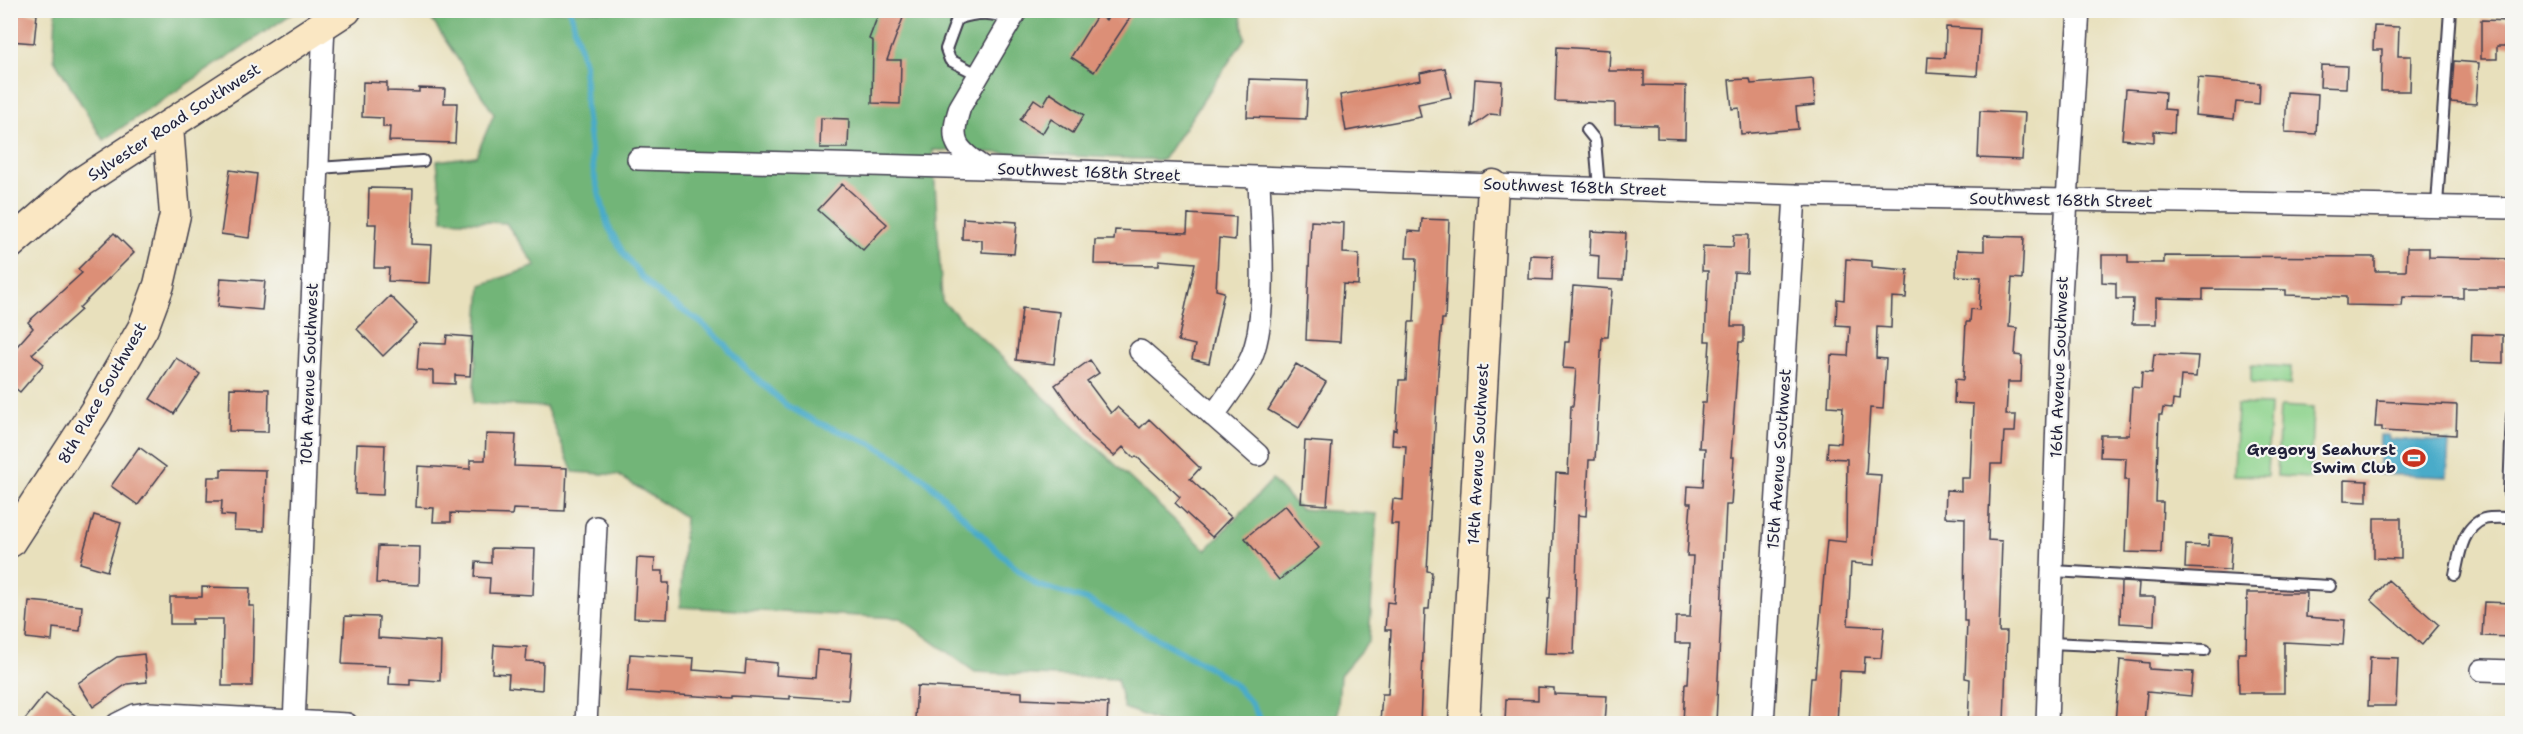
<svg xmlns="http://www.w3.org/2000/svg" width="2523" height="734" font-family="'Shantell Sans',sans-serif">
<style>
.green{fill:#8ed38d;stroke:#587a64;stroke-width:1.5}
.forest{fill:#72b578;stroke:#4a6c5a;stroke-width:1.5}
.water{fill:#4aabc9;stroke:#366682;stroke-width:1.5}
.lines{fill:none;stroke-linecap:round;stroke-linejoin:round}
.stream{stroke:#4aabc9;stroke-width:6}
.building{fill:#dc8f77}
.lane-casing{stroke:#403e4e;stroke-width:14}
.street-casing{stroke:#403e4e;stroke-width:24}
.secondary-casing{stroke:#403e4e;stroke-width:33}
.lane{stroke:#fff;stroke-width:10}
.street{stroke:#fff;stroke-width:21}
.secondary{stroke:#fae7c3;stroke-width:30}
.labels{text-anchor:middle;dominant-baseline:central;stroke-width:4.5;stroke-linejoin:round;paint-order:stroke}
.street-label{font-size:16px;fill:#22223b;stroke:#f6f6f2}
.poi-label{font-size:16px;font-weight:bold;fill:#22223b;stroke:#f6f6f2;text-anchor:end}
</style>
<rect width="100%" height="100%" fill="#f6f6f2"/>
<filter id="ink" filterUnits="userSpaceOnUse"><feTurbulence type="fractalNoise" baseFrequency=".0167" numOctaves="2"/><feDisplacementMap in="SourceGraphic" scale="12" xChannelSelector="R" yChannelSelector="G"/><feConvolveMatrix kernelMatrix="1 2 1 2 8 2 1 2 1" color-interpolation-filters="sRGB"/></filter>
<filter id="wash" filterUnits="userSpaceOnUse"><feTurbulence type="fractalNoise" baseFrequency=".008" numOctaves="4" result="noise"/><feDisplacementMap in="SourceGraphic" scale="24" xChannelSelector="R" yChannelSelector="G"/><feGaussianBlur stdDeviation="1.35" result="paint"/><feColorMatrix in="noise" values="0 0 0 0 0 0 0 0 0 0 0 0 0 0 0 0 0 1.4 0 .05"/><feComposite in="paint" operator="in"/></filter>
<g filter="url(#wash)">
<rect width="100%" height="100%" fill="#e8e0bc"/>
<path class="green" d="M2251 365 2291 367 2290 385 2251 383Z
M2237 404 2270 405 2267 476 2234 475Z
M2280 406 2313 408 2310 478 2277 476Z"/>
<path class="forest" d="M56 11V10L296 11 103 140 54 59Z
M426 11H1240L1245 38 1163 160 933 150 942 301 1206 550 1272 480 1300 509 1377 514 1369 641 1340 675 1337 723H1164L1124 708 1117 679 975 672 900 618 680 607 685 517 618 475 573 472 546 407 473 403 481 285 536 266 506 223 443 220 437 161 476 156 494 114Z"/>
<path class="water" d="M2380 435H2388L2389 439 2449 442 2447 477 2378 474Z"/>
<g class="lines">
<path class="stream" d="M570 10 584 64 586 110 594 174 608 226 623 253 642 277 661 296 700 322 725 344 744 367 786 405 816 422 870 443 895 457 927 481 1010 563 1037 585 1087 600 1207 666 1233 683 1251 703 1263 724"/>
</g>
<g id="blocks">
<path class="building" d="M10 10 37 14 34 43 10 41Z
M880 10H906L887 60H901L900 104 872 103 873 41 869 39Z
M1112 10H1135L1094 72 1071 57 1098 14 1106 20Z
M2481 20 2512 21V46H2497V59H2481Z
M2374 26 2399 27 2398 56H2411L2410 91H2381L2382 50H2373Z
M1946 27 1980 29 1977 76 1927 73 1928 57 1945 58Z
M1557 47 1610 50 1609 71H1644V85L1686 86 1685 139 1657 138V125L1615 124V103L1555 101Z
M2454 61 2479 63 2476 104 2451 102Z
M2321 65 2347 66 2346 88 2320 87Z
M1445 68 1451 97 1418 104 1421 117 1346 131 1340 95 1421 80 1420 73Z
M2198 78 2260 83 2259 104 2236 102 2234 119 2195 115Z
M1249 79 1308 81 1306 119 1247 117Z
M1475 79 1502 81 1500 115 1490 114 1472 127Z
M1750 79 1751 84 1813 79 1815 105 1796 107 1798 129 1741 134 1739 108 1732 109 1729 80Z
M363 82 387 83V91L419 92V88L445 89 444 103H457L455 143 389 141 390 127H383V118L362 117Z
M2126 89 2165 92 2164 109 2175 110 2174 133 2154 131V142L2122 139Z
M2287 92 2318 94 2316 134 2285 132Z
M1050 93 1084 115 1073 133 1051 119 1042 134 1020 120 1034 99 1043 105Z
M1980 111 2025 113 2022 160 1978 158Z
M821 118 849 119 848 148H820Z
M230 170 257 174 249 238 221 234Z
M842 184 887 224 863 250 818 210Z
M369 188 413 189 411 244 432 245 430 283 388 281 389 268H374L376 224H368Z
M1188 214 1236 217 1235 240 1219 238 1216 290 1224 292 1209 363 1192 359 1195 345 1178 341 1195 263 1159 260V265L1094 264 1095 240H1114L1115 230 1187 233Z
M963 218 1017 222 1014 254 982 252V240L962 239Z
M1422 219 1449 220 1445 319H1442L1438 373 1427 571 1432 572 1429 609H1425L1420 723H1380L1382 694H1388L1391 630H1385L1387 602 1394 603 1399 524H1391L1393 499 1403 500 1406 446 1392 445 1393 429 1396 430 1399 380H1406L1409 322H1414L1417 258H1406L1408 231 1421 232Z
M1311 221 1344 223 1343 253 1359 254 1358 285 1343 284 1340 342 1306 340Z
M1591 231 1626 233 1623 280 1598 279 1599 256 1590 255Z
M114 233 134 253 79 308 81 310 32 354 44 364 20 392 10 384V354L33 328 28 322 82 273 78 269Z
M1734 235H1748L1747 273 1734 272 1731 326H1744V342H1739L1731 457H1734L1731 505H1726L1716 723H1683L1685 684H1688L1690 643H1675L1676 617H1690L1693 556H1687L1691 503H1687L1688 486 1703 487 1705 448H1699L1702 403H1706L1710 341H1705L1708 271H1702L1703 246 1733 247Z
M1984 236 2024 237 2022 279 2012 278 2009 327 2017 328 2015 355 2022 356 2021 382H2008L2006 415H2016L2015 432H2004L2002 464H1991L1988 540 2002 541 1999 632H2007L2004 723H1968L1970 679 1965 678 1967 621H1964L1965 518 1945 517 1946 490 1961 491V478H1970L1973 404 1954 403 1955 379 1963 380 1966 322H1970L1971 309 1979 310 1981 277 1956 276 1957 250 1984 251Z
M2407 248H2429V257L2512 259V288H2463V298L2403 297 2402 306 2346 305V297L2286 295V290L2203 289V299L2156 298V324H2132L2133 299H2116V283L2102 282V255H2128V263H2164V256L2375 257V271H2406Z
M1530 255 1553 256 1552 280 1529 279Z
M1846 259 1872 261V267L1908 270 1906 298 1892 297 1891 328 1877 327 1876 358 1886 359 1883 409 1870 408 1866 474 1881 475 1874 565 1851 563 1848 625 1884 627 1881 658 1865 657 1864 672 1840 671 1837 723 1808 722 1811 677H1815L1827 540 1846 542 1847 459 1827 458 1828 442 1841 443 1843 407 1828 406 1831 355 1848 356 1850 326 1836 325 1837 299 1844 300Z
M221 278 265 281 262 310 218 306Z
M1573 286 1612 289 1608 337H1602L1595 460H1589L1586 516 1578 515 1574 654 1545 653 1548 598H1550L1556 473 1568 474 1571 406H1573L1576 369 1563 368 1565 342H1569Z
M390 296 417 323 383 356 357 329Z
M1022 308 1060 312 1054 364 1016 360Z
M2472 334 2503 335V363L2471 362Z
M447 335 472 337 470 376 455 375V384L433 383V371L417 370 419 343 446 344Z
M2154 354 2198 356 2196 377 2181 376 2179 401 2173 400 2172 409 2163 408 2162 415H2159L2156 502H2163L2161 553 2125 552 2128 480H2125L2126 458 2100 457 2101 435H2129L2132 387 2141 388 2142 372 2152 373Z
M176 358 200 374 174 414 150 399Z
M1090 360 1099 373 1087 381 1111 413 1117 407 1140 428 1149 419 1200 468 1190 479 1231 517 1212 537 1175 503 1180 497 1136 456 1134 458 1123 447 1114 456 1089 434 1055 385Z
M1296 364 1326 382 1299 428 1268 410Z
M230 388 269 389 268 432 229 431Z
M2377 401 2457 405 2456 435 2382 431V427H2375Z
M486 434 516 435 514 466 567 468 565 511 513 509 512 515 451 513V522H433L434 508 416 507 418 466 470 469V460H485Z
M1305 441 1332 443 1327 505 1301 503Z
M357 444 385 445 383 495 355 494Z
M139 447 166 467 138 505 111 486Z
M221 469 266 470 264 531 234 530 235 516 221 515 222 501H207L208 477H221Z
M2344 480 2367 481V502L2344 501Z
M1285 505 1319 548 1279 580 1245 538Z
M94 515 121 523 107 571 80 563Z
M2374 518H2401V559L2374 558Z
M2209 535 2232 537 2230 570 2185 568 2186 545 2208 546Z
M378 546 420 547 419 585 376 583Z
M491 548 535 549 533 595 489 593 490 578 475 577 476 562 491 563Z
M637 558 655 559 654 571H663V583H669L667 619 634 618Z
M2388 580 2439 625 2422 645 2371 600Z
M2121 582 2139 583 2138 597H2155L2154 625 2120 623Z
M202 587 250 588 249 606H254L252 686H222L223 619H192V624H170V597H202Z
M2247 593H2307L2306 617 2345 620 2343 645 2284 642V693H2239L2238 653H2246Z
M29 601 82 606 80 631 53 628 52 641 26 638Z
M2484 602 2512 603V637L2482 636Z
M345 616 379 617 378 638 441 642 440 681 410 679V685L389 684 390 666 342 664Z
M494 645 527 647 526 661 543 662 542 690 508 687 509 674 492 673Z
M817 650 852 653 848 700 790 696V699L732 696V698L627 692 630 654 694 658 693 670 745 674 746 660 777 663 776 675 815 678Z
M144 654 147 682 127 684 93 707 78 683 117 657Z
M2370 657 2398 658 2396 706H2368Z
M2120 660 2149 663V669L2193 672 2191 696 2147 692 2144 723H2115Z
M917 686 1022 692V699L1108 703 1107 723 915 719Z
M1538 687 1554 688V694L1607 696 1605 723H1505L1506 699 1538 700Z
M46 693 85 723H22Z"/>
</g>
</g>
<g filter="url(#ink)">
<use href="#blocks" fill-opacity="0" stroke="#403e4e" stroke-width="1.5"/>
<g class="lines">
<g class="lane-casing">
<path id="lane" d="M979 75 950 60 946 49 957 19C978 12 991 12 1012 20
M1587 130 1595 140 1599 188
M318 168 423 161
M2437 205 2450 10
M2512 415 2509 494H2512
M2052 571 2330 586
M2455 575C2459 556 2462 527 2484 519 2492 517 2504 518 2512 518
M2050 643 2205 650"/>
</g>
<g class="street-casing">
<path id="street" d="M638 159 984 168 1795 195 2512 208
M984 168C955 149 949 141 960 107L1017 10
M1140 351 1258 455
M1213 416C1225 399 1239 381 1249 362 1270 323 1260 225 1259 178
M2482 670 2512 671
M117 724 135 715 149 713 347 724
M294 724 324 24
M586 724 596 527
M1763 724 1795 195
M2047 724 2061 296 2079 10"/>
</g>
<g class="secondary-casing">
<path id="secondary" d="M10 244 80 183 346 10
M10 542 95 411 143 328 159 285 175 215 168 127
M1464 724 1493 185"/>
</g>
<use href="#lane" class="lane"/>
<use href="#street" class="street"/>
<use href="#secondary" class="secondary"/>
</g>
</g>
<defs>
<g id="stadium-bare" transform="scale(1.8)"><path d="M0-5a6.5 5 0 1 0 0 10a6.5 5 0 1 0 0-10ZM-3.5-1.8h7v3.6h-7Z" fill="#c8321e" stroke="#f6f6f2" stroke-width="2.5" paint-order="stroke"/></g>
</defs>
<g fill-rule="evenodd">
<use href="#stadium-bare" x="2414" y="458"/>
</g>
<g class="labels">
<g class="street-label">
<text transform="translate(174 122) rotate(-33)">Sylvester Road Southwest</text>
<text transform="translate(1089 172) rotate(2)">Southwest 168th Street</text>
<text transform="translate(1575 187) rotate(2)">Southwest 168th Street</text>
<text transform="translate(2061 200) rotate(1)">Southwest 168th Street</text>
<text transform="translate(2059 367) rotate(-88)">16th Avenue Southwest</text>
<text transform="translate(309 374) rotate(-88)">10th Avenue Southwest</text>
<text transform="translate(102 393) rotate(-60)">8th Place Southwest</text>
<text transform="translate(1478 454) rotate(-87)">14th Avenue Southwest</text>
<text transform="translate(1779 459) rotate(-86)">15th Avenue Southwest</text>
</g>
<g class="poi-label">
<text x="2396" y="449">Gregory Seahurst<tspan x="2396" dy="18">Swim Club</tspan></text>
</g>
</g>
<rect width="2523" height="734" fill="none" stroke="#f6f6f2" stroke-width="36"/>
</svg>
